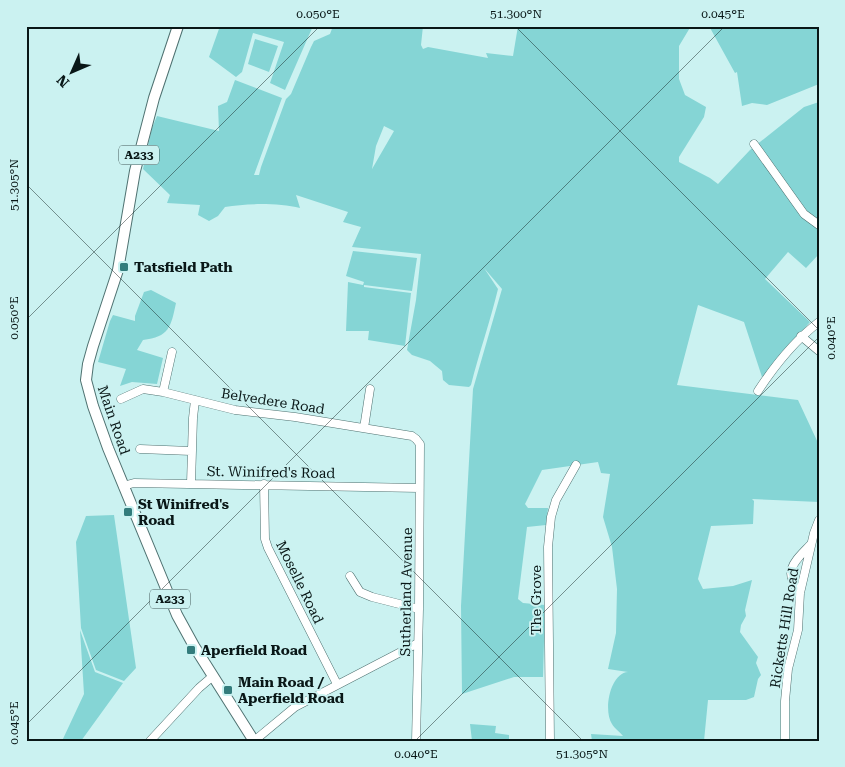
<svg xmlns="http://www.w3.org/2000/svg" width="845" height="767" font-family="'Roboto Serif',serif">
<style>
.green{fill:#85d5d5;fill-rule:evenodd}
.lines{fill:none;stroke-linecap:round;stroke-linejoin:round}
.minor-casing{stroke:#4f7271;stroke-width:9}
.major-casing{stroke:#4f7271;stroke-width:12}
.minor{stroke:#fff;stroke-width:8}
.major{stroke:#fff;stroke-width:10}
.ticks{fill:none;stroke:#091717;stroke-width:1;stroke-opacity:0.45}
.poi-dot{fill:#337c7c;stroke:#cbf2f1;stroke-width:2}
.labels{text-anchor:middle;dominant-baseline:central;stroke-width:4;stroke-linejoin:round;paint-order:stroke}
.shield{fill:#cbf2f1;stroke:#435958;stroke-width:1}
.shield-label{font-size:12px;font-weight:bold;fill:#091717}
.poi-label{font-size:14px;font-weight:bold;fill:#091717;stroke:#cbf2f1;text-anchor:start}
.street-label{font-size:14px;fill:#091717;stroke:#cbf2f1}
.neatline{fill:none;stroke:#091717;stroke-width:2}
.ticks-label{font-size:12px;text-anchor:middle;fill:#091717}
</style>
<rect width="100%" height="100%" fill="#cbf2f1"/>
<path class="green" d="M220 26H313L285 90 270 83 284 42 253 33 242 72 236 77 209 57Z
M333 26H423L421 45 423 49 428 47 488 58 486 53 513 56 518 26H691L679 46V79L685 95 706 107 704 117 679 157V162L710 178 718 184 750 150 804 107 819 102V221L810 222 819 229V254L806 268 788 252 765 279 810 322 762 377 744 322 698 305 677 385 798 400 819 445V502L752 499 754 501 753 524 711 526 698 579 703 589 733 586 752 580 745 610 746 616 741 625 740 632 758 657 756 663 761 675 758 679 754 697 746 700H708L704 741H592L591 734 623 736C620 732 614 728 612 724 603 711 610 673 628 672L608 669 616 633 617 589 612 547 603 517 610 474 601 473 598 462 542 470 525 504 528 508H548L546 525 527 527 518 599 523 603 545 605 543 677H514L462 694 461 606 473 389 502 289 484 268 498 289C490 322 479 353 471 385L469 387 449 385 443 380 442 371 430 361 412 355 407 350 416 300 421 254 352 247 361 227 343 222 348 212 296 195 300 208C279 203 247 203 225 207L218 216 209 221 198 215 200 205 167 203 170 195 143 169 152 128 157 116 219 131 218 106 227 102 235 80 282 98 254 175H259L261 167 286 99 291 94 311 47 314 41 330 34ZM384 126 394 131 372 169 376 146Z
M709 26H819V84L767 105 752 103 742 106 737 72 735 73Z
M255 39 278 46 269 72 248 64Z
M353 251 417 258 412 291 364 285V287L411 293 405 346 368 340 369 331H346L348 282 363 285 364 282 346 276Z
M151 290 176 303C171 327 169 337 143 340L137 350 163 358 157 384 132 382 120 386 126 369 98 362 110 321 113 315 135 321V316L144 292Z
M114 515 136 668 124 681 96 670 81 628 76 542 86 516Z
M80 630 95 672 123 683 81 741H62L84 694Z
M470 724 496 726 495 733 509 735V740L512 741H472Z"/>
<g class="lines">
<g class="minor-casing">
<path id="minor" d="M754 144 804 214 819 225
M801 336 819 351
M758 391C775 365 794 341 819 322
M163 392 172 352
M121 399 143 389 163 392 235 410 295 417 412 436 416 439 420 444 419 609 416 741
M364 428 370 389
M140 449 191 451
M191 483 193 418 195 400
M264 484 265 539 268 548 337 684
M123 486 134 483 419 488
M350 576 360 592 372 597 419 609
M800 593C782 571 794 562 810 545
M150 741 199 688 213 676
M254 741 295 707 418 643
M550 741 548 547 551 517 556 500 576 465
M785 741V701L788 669 798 630 800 593 814 533 819 520"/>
</g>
<g class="major-casing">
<path id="major" d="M178 26 154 98 135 171 118 270 93 346 88 364 86 380 93 406 108 448 177 615 194 646 254 741"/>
</g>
<use href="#minor" class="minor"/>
<use href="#major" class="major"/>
</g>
<path class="ticks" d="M515 26 819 330M26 184 583 741M26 320 320 26M26 725 725 26M415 741 819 337"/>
<g class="poi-dot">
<rect x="119" y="262" width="10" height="10" rx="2.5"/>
<rect x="123" y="507" width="10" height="10" rx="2.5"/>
<rect x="186" y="645" width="10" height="10" rx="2.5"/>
<rect x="223" y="685" width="10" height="10" rx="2.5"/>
</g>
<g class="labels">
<g class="shield">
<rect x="119" y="145.5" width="40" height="19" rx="4"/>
<rect x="150" y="589.5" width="40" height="19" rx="4"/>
</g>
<g class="shield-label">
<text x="139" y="155">A233</text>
<text x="170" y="599">A233</text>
</g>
<g class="poi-label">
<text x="134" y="267">Tatsfield Path</text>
<text x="138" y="504">St Winifred's<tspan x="138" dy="16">Road</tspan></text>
<text x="201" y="650">Aperfield Road</text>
<text x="238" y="682">Main Road /<tspan x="238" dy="16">Aperfield Road</tspan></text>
</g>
<g class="street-label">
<text transform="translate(273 401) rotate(9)">Belvedere Road</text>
<text transform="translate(114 420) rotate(71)">Main Road</text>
<text transform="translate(271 472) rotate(1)">St. Winifred's Road</text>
<text transform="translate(300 582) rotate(64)">Moselle Road</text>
<text transform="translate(406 592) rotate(-89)">Sutherland Avenue</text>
<text transform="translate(536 600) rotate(-90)">The Grove</text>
<text transform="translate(784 628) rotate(-81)">Ricketts Hill Road</text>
</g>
</g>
<rect width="845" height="767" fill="none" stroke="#cbf2f1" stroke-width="55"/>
<g transform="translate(72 72) rotate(225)" stroke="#cbf2f1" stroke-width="4" paint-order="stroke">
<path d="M0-4L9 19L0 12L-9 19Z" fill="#091717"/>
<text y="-8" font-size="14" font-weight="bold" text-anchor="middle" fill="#091717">N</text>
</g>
<rect x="28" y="28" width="790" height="712" class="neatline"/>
<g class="ticks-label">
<text x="318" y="18">0.050°E</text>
<text x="516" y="18">51.300°N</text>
<text x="723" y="18">0.045°E</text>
<text transform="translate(14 185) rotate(-90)" y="4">51.305°N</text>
<text transform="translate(14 318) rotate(-90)" y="4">0.050°E</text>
<text transform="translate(831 338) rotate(-90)" y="4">0.040°E</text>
<text transform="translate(14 723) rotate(-90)" y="4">0.045°E</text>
<text x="416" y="758">0.040°E</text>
<text x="582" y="758">51.305°N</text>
</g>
</svg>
